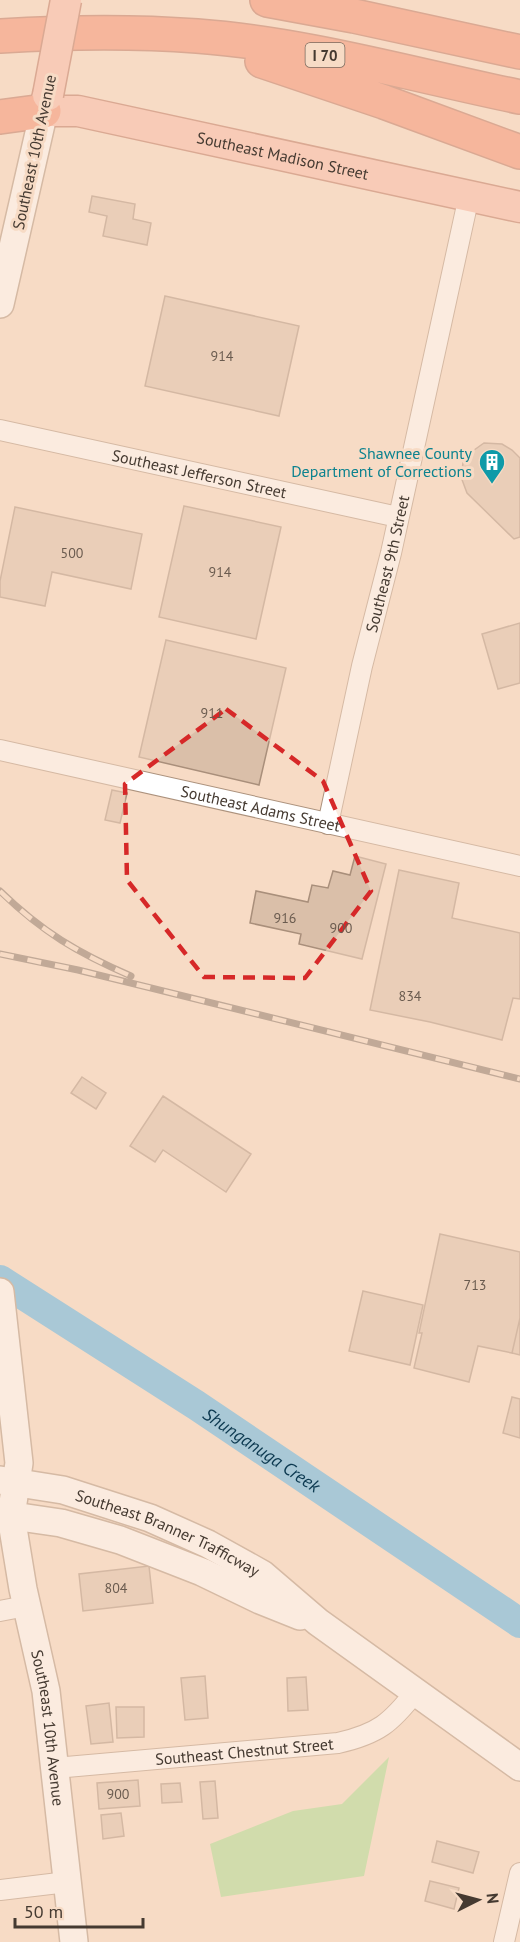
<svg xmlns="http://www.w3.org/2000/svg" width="520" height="1942" font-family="'PT Sans',sans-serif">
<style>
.green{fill:#a2de8e}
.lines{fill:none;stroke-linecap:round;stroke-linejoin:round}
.river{stroke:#4ab2ea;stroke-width:30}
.building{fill:#dabfa9;stroke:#a98f7b;stroke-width:1.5}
.street-casing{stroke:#ac927d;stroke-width:22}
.secondary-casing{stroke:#ac927d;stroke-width:30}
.primary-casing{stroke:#b66d57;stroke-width:33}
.highway-casing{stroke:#b66d57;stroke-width:36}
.street{stroke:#fff;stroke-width:20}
.secondary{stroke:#fff;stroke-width:27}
.primary{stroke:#f8b8a6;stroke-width:30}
.highway{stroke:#f3896b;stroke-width:33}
.rail-casing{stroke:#7e6d60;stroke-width:7}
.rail{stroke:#f7dbc5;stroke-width:4.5;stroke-dasharray:14;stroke-linecap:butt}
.primary-bridge-casing{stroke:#b66d57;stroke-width:33;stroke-linecap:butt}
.primary-bridge{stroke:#f8b8a6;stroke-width:30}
.marked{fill:none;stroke:#d62828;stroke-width:4.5;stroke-dasharray:12 8;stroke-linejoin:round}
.labels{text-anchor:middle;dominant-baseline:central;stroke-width:6;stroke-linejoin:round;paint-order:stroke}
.number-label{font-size:14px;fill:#6a5b4f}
.shield{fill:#f7dbc5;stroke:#7a6a5d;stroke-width:1.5}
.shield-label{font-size:15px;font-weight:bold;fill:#453a31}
.street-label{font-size:16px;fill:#453a31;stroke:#f7dbc5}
.culture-label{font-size:16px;fill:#0d838f;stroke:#f7dbc5;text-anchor:end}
.water-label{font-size:18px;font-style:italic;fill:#0c3950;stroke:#f7dbc5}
</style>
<rect width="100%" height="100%" fill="#f7dbc5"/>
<path class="green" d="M389 1757 364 1876 221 1897 210 1844 293 1811 342 1804Z"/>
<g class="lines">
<path class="river" id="s1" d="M0 1280 196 1405 520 1623"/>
</g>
<path class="building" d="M92 196 135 204 133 219 151 223 147 245 103 236 107 216 89 212Z
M165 296 299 326 279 416 145 386Z
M484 443 502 444 512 450 520 458V537L514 539 467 493 461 477 463 463 470 453Z
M184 506 281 527 256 639 159 617Z
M15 507 142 534 131 589 52 572 45 606 0 597V581Z
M520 623V683L498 689 482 634Z
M166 640 286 668 259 785 139 757Z
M112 790 127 793 120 823 105 820Z
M355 856 386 864 362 959 299 944 301 934 250 923 256 891 308 902 312 885 328 888 333 871 350 875Z
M399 870 459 883 452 918 520 933V999L513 998 502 1040 430 1022 370 1010Z
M82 1077 106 1093 96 1109 71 1093Z
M163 1096 251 1154 226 1192 163 1150 155 1162 130 1146Z
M440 1234 520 1252V1318L512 1353 478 1346 469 1382 414 1368 422 1333H419Z
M363 1291 423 1305 410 1365 349 1351Z
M520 1318V1355L512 1353Z
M512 1397 520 1399V1438L503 1433Z
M149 1566 153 1603 83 1611 79 1574Z
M205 1676 208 1718 185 1720 181 1678Z
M306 1677 308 1710 288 1711 287 1678Z
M109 1703 113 1742 91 1744 86 1706Z
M116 1707H144V1737L117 1738Z
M138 1780 140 1806 99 1809 97 1783Z
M215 1781 218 1818 203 1819 200 1782Z
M180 1783 182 1802 162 1803 161 1784Z
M121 1813 124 1836 103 1839 101 1815Z
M437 1841 479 1852 473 1873 432 1862Z
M430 1881 459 1888 454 1909 425 1901Z"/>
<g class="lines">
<g class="street-casing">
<g id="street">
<path id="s2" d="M0 430 398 517"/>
<path id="s3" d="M0 750 520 866"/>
<path id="s4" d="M328 824 362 666 391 553 469 196"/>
<path d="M0 1611 26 1606"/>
<path id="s5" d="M55 1768 338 1743C378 1734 391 1723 416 1691"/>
<path d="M0 1890 67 1882"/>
<path d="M504 1942 520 1873"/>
</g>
</g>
<g class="secondary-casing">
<g id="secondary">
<path d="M0 304 44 111"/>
<path id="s6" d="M0 1292 19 1463 11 1516 23 1589 46 1691 74 1942"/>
<path id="s7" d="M0 1480 63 1490 150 1518 208 1544 262 1574 318 1622 520 1767"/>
<path d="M0 1514 61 1523 120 1540 202 1572 260 1600 300 1616"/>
</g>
</g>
<g class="primary-casing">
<g id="primary">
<path id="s8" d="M48 95 44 111H78L520 207"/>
</g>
</g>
<g class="highway-casing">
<path id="highway" d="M267 0 354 16 520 52
M0 36C66 32 131 31 197 36 306 44 413 75 520 97
M262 61 384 102 520 152
M0 117 44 111"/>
</g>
<use href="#street" class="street"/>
<use href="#secondary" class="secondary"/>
<use href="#primary" class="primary"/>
<use href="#highway" class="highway"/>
<g class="rail-casing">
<path id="rail" d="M0 891C42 932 78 953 131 976
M0 954 78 970 520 1079"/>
</g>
<use href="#rail" class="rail"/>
<g class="primary-bridge-casing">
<path id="primary-bridge" d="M48 95 66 0"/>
</g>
<use href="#primary-bridge" class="primary-bridge"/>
</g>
<path d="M0 0H520V1942H0ZM226 709 323 781 371 891 305 978 204 977 127 880 125 784Z" fill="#f7dbc5" fill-opacity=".55" fill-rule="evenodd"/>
<path class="marked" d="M226 709 323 781 371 891 305 978 204 977 127 880 125 784Z"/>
<defs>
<g id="building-pin" transform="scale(1.35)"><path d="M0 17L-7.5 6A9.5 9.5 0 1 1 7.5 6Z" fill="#0f9aa8" stroke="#f7dbc5"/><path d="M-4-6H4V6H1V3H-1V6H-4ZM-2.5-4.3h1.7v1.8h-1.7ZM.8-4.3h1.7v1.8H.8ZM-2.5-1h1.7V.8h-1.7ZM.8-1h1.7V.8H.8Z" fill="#fff"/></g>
</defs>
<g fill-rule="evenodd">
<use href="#building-pin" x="492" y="462"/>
</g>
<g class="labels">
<g class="number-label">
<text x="222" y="356">914</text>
<text x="72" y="553">500</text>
<text x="220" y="572">914</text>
<text x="212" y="713">911</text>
<text x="285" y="918">916</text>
<text x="341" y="928">900</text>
<text x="410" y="996">834</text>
<text x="475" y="1285">713</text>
<text x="116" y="1588">804</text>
<text x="118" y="1794">900</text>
</g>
<rect class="shield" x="305.5" y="43" width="39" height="24" rx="4.5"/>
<g class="shield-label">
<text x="325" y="55">I 70</text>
</g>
<g class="street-label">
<text transform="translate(34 152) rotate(-78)">Southeast 10th Avenue</text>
<text stroke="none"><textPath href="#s8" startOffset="260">Southeast Madison Street</textPath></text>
<text stroke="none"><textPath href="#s2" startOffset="204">Southeast Jefferson Street</textPath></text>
<text stroke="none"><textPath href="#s4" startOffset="267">Southeast 9th Street</textPath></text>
<text stroke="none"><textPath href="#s3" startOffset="267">Southeast Adams Street</textPath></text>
<text stroke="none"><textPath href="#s7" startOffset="177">Southeast Branner Trafficway</textPath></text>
<text stroke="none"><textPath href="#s6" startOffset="441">Southeast 10th Avenue</textPath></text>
<text stroke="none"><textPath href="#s5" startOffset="190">Southeast Chestnut Street</textPath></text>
</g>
<g class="culture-label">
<text x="472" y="453">Shawnee County<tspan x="472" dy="18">Department of Corrections</tspan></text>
</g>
<g class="water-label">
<text stroke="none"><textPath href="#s1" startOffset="312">Shunganuga Creek</textPath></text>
</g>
</g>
<g transform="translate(478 1900) rotate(84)" stroke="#f7dbc5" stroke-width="4.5" paint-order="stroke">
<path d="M0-4.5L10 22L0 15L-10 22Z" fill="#453a31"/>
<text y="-9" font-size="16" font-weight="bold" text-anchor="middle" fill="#453a31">N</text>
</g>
<path d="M15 1918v9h128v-9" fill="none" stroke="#453a31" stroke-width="3"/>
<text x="24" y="1918" font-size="18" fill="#453a31" stroke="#f7dbc5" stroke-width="4.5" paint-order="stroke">50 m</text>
</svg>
